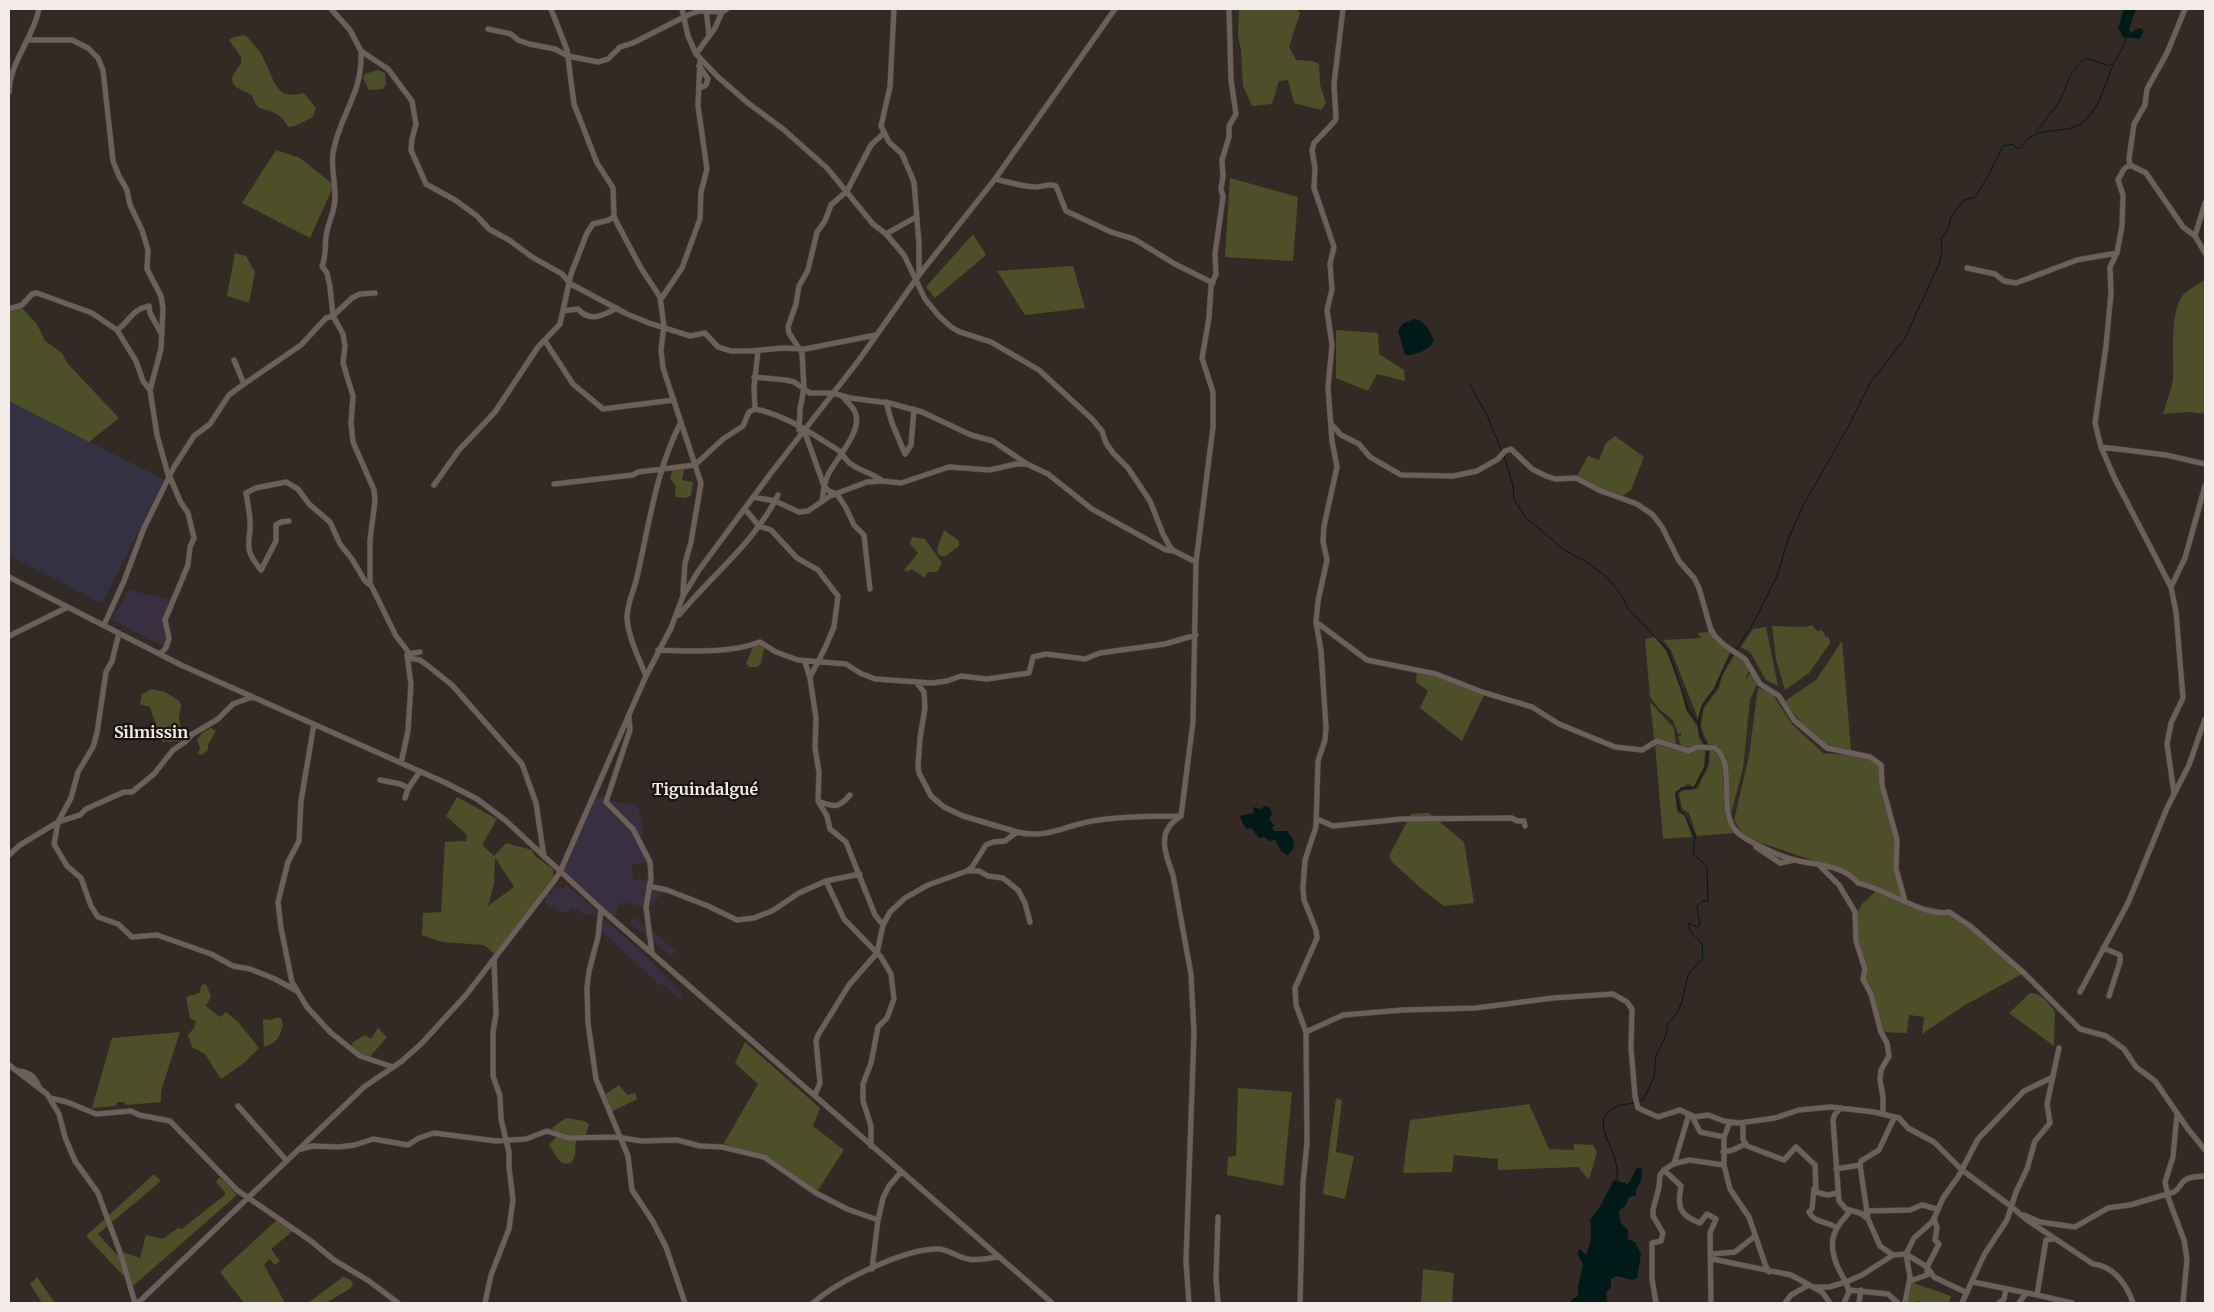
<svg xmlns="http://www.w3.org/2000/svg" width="2214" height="1312" font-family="Merriweather,serif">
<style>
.commercial{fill:#373041}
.industrial{fill:#343142}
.green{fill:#4d4f28;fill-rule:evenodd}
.water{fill:#001919}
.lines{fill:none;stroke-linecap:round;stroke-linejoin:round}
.stream{stroke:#001919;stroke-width:1}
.minor-casing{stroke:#4f4642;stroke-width:6}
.minor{stroke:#6d605b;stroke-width:5}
.labels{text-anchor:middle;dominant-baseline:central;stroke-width:4.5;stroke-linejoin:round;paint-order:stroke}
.quarter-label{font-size:16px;font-weight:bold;fill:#f2ebe8;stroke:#181411}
</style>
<rect width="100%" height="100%" fill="#342a25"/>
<path class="commercial" d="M129 590 172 600 163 621 169 638 164 646 112 620Z
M593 794 611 801 638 805 644 834 639 837 650 862 632 864 633 880 651 879 649 886H660L661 893 654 903 646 907 622 902 613 919 560 872Z
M558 885 563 889 566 885 597 911V915H584L579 910 571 908 568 912 558 911 545 903 546 897Z
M634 917 676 951 671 956 630 923Z
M603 918 646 956 684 995 680 1000 663 984 660 986 602 931 600 928Z"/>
<path class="industrial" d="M9 401 165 480 102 603 9 556Z"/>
<path class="green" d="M1239 9H1297L1300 13 1289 47 1296 60 1313 61 1319 64 1320 85 1326 103 1321 110 1294 103 1288 80 1279 81 1272 104 1252 106 1243 86 1241 50 1238 36Z
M245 35C252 42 260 50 264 60 275 80 275 101 304 93L316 108 313 117 295 126 289 127C285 123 282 117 277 114 263 106 258 114 252 95 232 86 225 83 241 64V57L229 40 234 37Z
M378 70 385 73 386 85 383 89 369 90 363 78 365 74Z
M276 150 300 158 334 185 310 238 242 203Z
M1230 178 1298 197 1293 261 1225 257Z
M973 234 986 255 935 298 926 287Z
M235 253 246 256 255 272 249 303 227 296Z
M1073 266 1085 308 1025 315 997 271Z
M2205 280V414L2188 412 2163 414C2166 402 2173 388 2173 376 2174 355 2169 308 2185 293 2191 288 2199 284 2205 280Z
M21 307 37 324 45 341 62 353 67 363 119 418 89 442 9 401V313Z
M1336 330 1378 333 1379 354 1404 370 1405 381 1377 374 1368 391 1336 378Z
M1615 436 1644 457 1631 490 1621 497 1576 478 1588 456 1599 460 1606 443Z
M685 467 682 480 693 482 691 496 684 498 675 497 676 486 670 478 673 469Z
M944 530 959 541V546L944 557 938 554 937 549Z
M912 537 925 539 942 563 937 572H928L925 578 912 569 907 572 904 570 918 553 910 544Z
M1812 625 1817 631 1822 630 1826 637H1829L1830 643 1809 673 1785 690 1776 659 1772 626 1805 627Z
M1766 627 1778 686 1766 680 1750 652 1741 647 1753 629Z
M1710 632 1731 651 1713 689 1702 704 1698 719 1671 650 1663 640 1701 638 1697 633Z
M1655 637 1666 651 1681 688 1686 710 1697 726 1699 738 1703 745 1696 744 1691 749 1681 746 1678 736H1681V732L1680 734H1678L1673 720 1659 709 1650 697 1645 639Z
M1842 641 1851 750C1843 749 1833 749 1826 746 1816 741 1791 712 1785 701L1816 680Z
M754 645H765L761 663 757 667H749L746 663Z
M1735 654 1744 661 1749 669 1745 683 1750 672 1757 684 1750 700 1743 769 1731 814 1726 757 1718 746 1709 745 1704 735 1701 725 1704 708 1719 688 1722 676Z
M1417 671 1436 674 1485 693 1462 741 1420 708 1428 691 1416 682Z
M1758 688 1771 692 1792 724 1823 753 1870 757 1881 765 1882 785 1897 840 1895 862 1905 901C1919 908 1935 906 1949 912 1972 922 2004 956 2024 973L1965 1005 1922 1034 1924 1017 1909 1015 1907 1033 1881 1032 1871 994 1863 979 1865 969 1858 951 1856 915 1862 904 1876 891 1829 866 1744 837 1734 820 1749 756Z
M152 689 165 692 179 701 181 705 179 718 183 741 162 742 150 707 140 704 142 694Z
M1650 702 1674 728 1676 744 1654 738Z
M211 728 216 731 208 745V750L202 755 198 754 200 747 197 740 202 733Z
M1655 744 1690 754 1699 749 1705 751 1704 766 1694 787 1688 784 1675 792 1677 812 1685 815 1692 837 1663 839Z
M1710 749 1717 752 1722 759 1726 819 1734 833 1697 836 1689 813 1682 809 1679 794 1682 791 1697 789 1709 765Z
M457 797 497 819 482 845 494 856 506 843 532 850 535 856 553 869 554 881 496 955 484 945 442 942 422 935 423 913 441 912 445 842 466 841 467 835 446 816ZM495 857 514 887 488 906 494 884Z
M1429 813 1464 842 1474 903 1444 906 1423 890 1392 862 1389 856 1411 814Z
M206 984 211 997 206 1006 220 1017 226 1012 238 1022 259 1048 244 1063 221 1079 205 1054 192 1047 188 1035 194 1028 196 1022 190 1018 186 997 199 993 202 985Z
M2030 993C2042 993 2048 1003 2055 1011L2054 1046 2009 1013Z
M275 1018H281L283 1025C279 1038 277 1043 264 1047L263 1019 271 1020Z
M378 1028 387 1037 368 1059 351 1049 353 1042 365 1035 371 1039Z
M180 1032 161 1091V1102L126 1105 124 1102H117L116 1106 92 1108 112 1038Z
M745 1042 820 1108 813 1126 844 1150 816 1193 764 1157 740 1152 724 1143 758 1084 735 1063Z
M619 1085 627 1095 635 1093 637 1099 611 1112 604 1095Z
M1238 1088 1292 1092 1283 1186 1227 1175 1228 1157 1236 1156Z
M1336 1098 1342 1100 1336 1152 1354 1156 1345 1199 1323 1194Z
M1529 1104 1549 1149 1574 1150V1144L1593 1145 1597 1152 1589 1180 1578 1167 1498 1170V1159L1454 1155 1452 1172 1403 1173 1410 1120Z
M566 1118 585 1121 589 1124 585 1139H576L575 1156 571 1163C558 1167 556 1153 549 1145L558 1135 552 1128Z
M154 1174 161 1181 98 1234 117 1255 123 1252 140 1258 146 1235 163 1239 178 1228 182 1229 226 1194 216 1182 220 1177 237 1195 133 1286 86 1236Z
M278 1219 294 1230 271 1249 280 1261 275 1265 269 1259 264 1265 285 1303H244L220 1272Z
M1423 1269 1454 1273 1452 1303H1421Z
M37 1277 55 1303H42L30 1284Z
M343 1277 349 1279 353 1283 351 1288 326 1303H308Z
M1911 1282 1951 1296 1949 1303H1922L1920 1301 1907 1303Z"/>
<path class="water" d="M2124 9H2136L2129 29 2131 33 2139 28 2142 29 2144 31 2139 39 2123 37 2118 28Z
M1414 319C1425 320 1430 331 1434 341 1429 350 1415 356 1405 355L1398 331 1402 324Z
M1265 806 1269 807 1272 814 1269 819 1274 825 1272 828 1274 831H1287L1294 841 1293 849 1288 856 1281 851 1275 840 1270 841 1264 837 1259 838 1251 828 1247 829C1244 826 1241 821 1240 816L1254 813 1253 807 1260 809Z
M1641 1167C1643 1175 1641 1183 1636 1189V1195L1629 1197 1626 1205 1619 1211C1619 1219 1621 1225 1628 1230V1239L1635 1242 1641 1254 1637 1278 1633 1280 1616 1276 1611 1279V1288L1606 1292 1607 1303H1571V1300L1578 1296V1287L1583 1264 1577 1253 1580 1249 1586 1255C1591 1243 1592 1234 1590 1220L1599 1208 1614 1180 1628 1184 1637 1168Z"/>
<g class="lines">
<path class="stream" d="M2036 132C2043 122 2055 109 2060 100 2069 81 2067 75 2084 59H2090L2109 66 2112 64
M1469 383 1487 415 1502 452
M1504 456 1513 486 1514 499 1525 517 1564 550 1585 561 1609 579 1622 596 1629 610 1668 650 1688 709 1698 723
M1735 651 1753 624 1777 576 1789 537 1804 504 1848 427 1870 383 1904 340 1939 264 1942 251 1941 239 1948 229 1951 217 1956 210 1964 200 1975 197 1987 178 2003 146 2013 144 2016 148H2020C2038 123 2055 136 2079 125 2097 116 2106 82 2113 65 2117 55 2125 49 2126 37
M1707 746C1697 733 1696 716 1705 702 1709 696 1714 692 1717 686 1721 674 1725 665 1732 654
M1639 1101 1644 1099 1654 1077 1656 1056 1666 1035 1668 1024 1677 1013 1682 1002 1688 975 1703 958 1702 944C1697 936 1687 933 1689 923L1697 927 1700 925 1697 907 1702 901H1708L1707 868 1705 864 1693 854 1695 836 1684 814 1680 811 1676 794 1681 788H1694L1706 767 1708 750
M1617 1182C1617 1176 1618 1169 1616 1163 1613 1146 1589 1118 1616 1107 1622 1104 1629 1104 1635 1103"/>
<g class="minor-casing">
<path id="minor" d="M331 9 350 30 361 51 388 69 412 101 416 124 412 139 411 150 426 184 455 200 477 216 489 229 509 240 532 257 562 274 569 282
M551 9 567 50 574 104 597 163 613 188 614 216 617 223 641 268 660 297 664 326 661 350 663 368 701 483 691 542 685 563 683 593
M682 9 688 36 696 54 718 77 748 103 783 129 827 168 873 224 886 234 904 255 925 299 939 316 951 327 960 332 991 342 1039 370 1092 419 1102 431 1106 443 1113 453 1128 468 1150 501 1163 534 1170 547 1174 551 1196 562
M706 9 709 35
M894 9 890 87 881 126 889 142 902 154 914 182 919 244V275
M488 29 511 34 518 40 529 44 555 49 568 56 598 62 608 59 620 47 633 43 688 15 699 11 722 12
M27 40H72L88 48 98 58 103 70 113 161 119 176 127 190 130 205 142 230 148 250 147 269 161 296 163 308 161 349 150 390 157 435 169 478
M361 51C363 95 339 115 333 153 331 167 335 181 335 195 336 210 328 222 326 236 325 245 326 257 322 266L327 273 330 287 333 316 343 334 345 346 343 363 353 396 351 423 353 442 374 490 375 501 370 540V583L396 636 407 650 409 658 420 660 427 665 452 685 522 764 536 803 544 857
M696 54 715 28 722 12 727 9
M699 66 708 79 706 85 700 88
M9 92C10 61 33 39 39 9
M2130 165 2146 173 2183 227 2195 236 2205 253
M995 179C1008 182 1023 187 1036 187 1043 187 1049 183 1056 186L1066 211 1111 232 1134 239 1175 264 1213 283
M886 234 916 217
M2195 236 2205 203
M1967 268 1995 274 2004 281 2016 283 2077 260 2117 253
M569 283 627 314 649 323 690 336 705 333 718 347 731 351H750L783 348 805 349 876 335
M661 299 682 268 700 219 701 192 707 169 698 106 700 59
M9 309 22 305 32 294 37 293 92 313 117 330 136 361 143 381 150 390
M563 311 578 309C590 323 604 315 617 308
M117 330C131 320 131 310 149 306L150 313 162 335
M545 341 573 384 603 409 674 400
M754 377 786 380 794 382 810 393H833L850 398 889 403 922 412 971 435 993 441 1027 464
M244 384 301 345 326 318 333 316 352 298 360 294 375 293
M886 402 892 423 905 454
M755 409 754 387 758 351
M1332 425 1341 435 1359 444 1370 457 1401 475 1453 476 1477 471 1498 459 1505 451 1511 449 1532 469 1546 476 1555 479 1576 478 1601 491 1637 504 1653 515 1662 527 1679 561 1694 578 1699 588 1711 630 1715 636 1724 645 1745 659 1760 684 1779 696 1794 720 1827 748 1870 757 1881 765 1882 785 1897 840 1896 869 1905 901
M799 430 800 409 804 388 802 353 789 333 788 327 796 304 799 286 808 270 817 232 825 221 831 205 847 191 871 145 884 133
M804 430 824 486 829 491 837 494 846 508 854 525 864 535 870 589
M2101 447 2166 455 2205 464
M905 454 911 445 914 409
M554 484 633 475 638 472 695 465 723 439 743 426 749 412 755 409C786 415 812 434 838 450 843 454 846 461 851 464 860 471 872 473 881 480
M434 485 459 450 495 412 538 347 560 324 571 274 587 233 593 224 609 220 614 216
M753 497 775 501 799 512 808 511 830 496 867 482 882 481 901 483 949 467 990 470 1016 464H1027L1048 474 1092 509 1166 550 1174 551
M822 502C823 493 824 483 828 475 835 460 861 433 856 415 855 408 846 401 842 396
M745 509 759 526 771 530 797 558 818 570 838 596 834 627 825 648 810 677
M289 521 281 522 276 525V541L261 570C248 554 247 549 250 530 251 518 248 504 246 493L256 488 286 482 298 489 309 504 330 522 340 544 352 559 365 581 370 585
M9 577 181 665 446 783 477 799 505 820 601 909 1052 1303
M2171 587 2185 558 2205 486
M679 615C712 575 755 542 778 495
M1316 622 1367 660 1436 674 1482 692 1532 707 1559 724 1615 747 1642 750 1657 741 1689 751 1697 747 1715 748C1737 764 1717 810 1736 831 1744 840 1779 856 1791 859 1814 866 1842 863 1858 883 1882 887 1926 918 1949 912L1970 926 2024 973 2080 1029 2106 1036 2124 1049 2136 1067 2155 1081 2188 1129 2205 1150
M104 625 124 581 144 528 174 467 194 436 210 424 229 395 244 384 234 360
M9 636 68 607
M658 650C692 651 728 654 760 642L776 652 798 660 846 664 860 673 875 679 932 683 947 681 961 676 987 679 1029 673 1033 657 1046 654 1085 659 1100 653 1165 644 1196 635
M160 654 166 648 169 638 165 620 188 565 190 547 194 538 188 513 180 501 170 477
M408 654 420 652
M805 662 810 678 816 718 815 748 819 772 818 801 827 816 830 829 846 842 875 915 883 925
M646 676C639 659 628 636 627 618 627 603 634 591 637 577 649 525 656 470 681 422
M916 682 924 692 925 708 920 738 918 766 919 773 931 796 944 807 963 816 1017 832
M252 697 233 704 218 719 191 735 185 742 173 750 154 774 132 792H124L86 809 80 815 58 822 54 844 67 866 81 878 91 906 98 917 118 924 132 937 157 935 211 954 233 966 250 969 275 979 297 991
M629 718 630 730 606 802 633 829 650 862 651 879 646 907 652 953
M314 724 301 801 299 841 288 862 278 902 281 928 292 982 307 1007 330 1032 360 1056 393 1067
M401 763 408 731 411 684 407 655
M380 780 400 784 409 788
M2174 793 2167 744 2171 723 2183 698 2176 612 2171 587 2114 477 2101 447 2095 423 2106 346 2111 293 2110 267 2117 253 2122 226 2123 195 2118 180 2124 169 2130 165 2129 159 2134 124 2145 105 2147 89 2167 53 2185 9
M405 798 408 789 420 771
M818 801C834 807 838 809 850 795
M1317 819 1333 826 1402 819 1512 818 1517 821H1524L1525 826
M1756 847 1780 863 1794 860
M9 855 20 845 58 822 71 798 78 772 93 747 97 733 106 672 112 661 119 633
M1818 864 1839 885 1855 912 1856 941 1865 969 1863 979 1871 994 1881 1032 1887 1043 1889 1056 1881 1070 1880 1080 1883 1097V1114
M967 871 972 867 986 845 993 842 1005 841 1017 832C1049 840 1069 823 1099 820 1126 816 1153 816 1180 816
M826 881 844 919 881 957 891 974 894 999 887 1018 878 1027 871 1063 863 1084V1101L871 1126V1146
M649 886 667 890 708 906 737 920 754 918 772 911 799 893 826 881 860 874
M601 909 598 937 589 971 587 988 588 1023 596 1079 628 1156 632 1190 652 1220 666 1247 685 1303
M2103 948 2120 955V962L2109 996
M2080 992 2128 903 2167 808 2189 765 2205 719
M1306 1032 1343 1015 1403 1010 1476 1008 1553 998 1613 994 1627 1002 1632 1009 1631 1048 1635 1096 1638 1108 1658 1117 1680 1110 1695 1117 1708 1115 1724 1121 1739 1123 1775 1118 1799 1110 1831 1107 1874 1112 1899 1118 1908 1128 1934 1142 1962 1170 2012 1207 2027 1220 2093 1264C2114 1266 2127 1285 2133 1303
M9 1065 47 1094 59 1114 65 1137 75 1161 98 1193 121 1255 135 1303
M18 1071C30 1072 35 1077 39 1087
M815 1095 820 1083 816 1041 818 1035 849 985 877 953 883 925 890 912 905 898 928 885 967 871H979L988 876 1003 878 1018 890 1025 903 1030 922
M50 1098 67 1102 96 1114 131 1111 139 1115 170 1121 237 1190 311 1241 334 1260 369 1281 398 1303
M238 1106 287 1161
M1841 1108 1835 1114 1833 1120 1839 1201 1846 1209 1860 1213 1868 1219 1880 1246 1893 1255
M2177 1114 2173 1157 2165 1182 2169 1200 2184 1240 2187 1259 2183 1303
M1692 1116 1700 1132 1724 1137V1165L1730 1189 1749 1217 1765 1264 1769 1272
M1743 1123V1139L1747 1146 1784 1160 1796 1147 1815 1165 1816 1192 1827 1195 1838 1193
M1724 1137 1730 1122
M301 1149 313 1146 339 1147 355 1145 373 1139 408 1145 419 1138 434 1133 496 1141 526 1139 547 1131 568 1138 617 1137 641 1141 677 1140 700 1146 722 1147 764 1157 816 1193 847 1209 878 1220
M1723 1152 1733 1150 1745 1144
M1674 1164 1689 1114
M1836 1169 1860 1165
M1664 1170 1681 1186C1677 1207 1679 1215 1700 1223L1707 1214 1716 1219 1710 1233 1711 1303
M1814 1189 1812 1209 1809 1212C1815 1224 1826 1220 1837 1228
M1866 1211 1910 1210 1922 1205 1937 1209
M2024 1215 2040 1222 2075 1227 2108 1208 2130 1205 2174 1192C2179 1189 2179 1187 2182 1183 2187 1176 2197 1177 2205 1176
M1218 1217 1216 1279 1218 1303
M1868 1219 1860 1165 1861 1161 1879 1150 1894 1118
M2053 1239 2046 1240 2037 1295 2072 1303
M1712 1254 1735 1252 1755 1236
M1712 1259 1791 1275 1822 1292 1830 1303
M872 1269 878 1220 883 1198 889 1186 901 1172
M1910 1281 1927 1275V1267L1939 1244 1935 1240 1937 1228 1934 1218
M1973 1282 2037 1295
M1815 1287H1829L1846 1282C1837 1268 1827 1247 1836 1230 1839 1223 1846 1217 1850 1211
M1849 1290 1888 1294 1898 1303
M138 1303 364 1087 402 1061 422 1043 466 995 554 881 560 872 646 676 671 628 683 596 699 570 771 473 859 360 919 275 995 179 1115 9
M485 1303 491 1275 509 1229 513 1200 509 1167V1152L501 1119 500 1096 493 1076V1032L496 1014 494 959
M813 1303C838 1281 905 1248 939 1249 949 1250 958 1257 968 1259 977 1261 989 1258 998 1257
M1189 1303 1186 1261 1194 1033 1191 974 1173 875C1168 861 1159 840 1169 827 1171 823 1177 819 1181 816L1193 722 1196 562 1213 427V392L1202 358 1209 318 1211 286 1216 274 1215 254 1223 197 1221 189 1223 177 1222 160 1229 137V126L1236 114 1231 80 1229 9
M1300 1303 1303 1183 1307 1143 1306 1032 1296 1005 1295 988 1317 938 1316 930 1304 900 1303 887 1305 860 1316 827 1318 761 1325 740 1326 728 1321 651 1316 622 1318 601 1327 560 1323 541 1324 526 1337 467 1332 441 1328 388 1332 345 1327 310 1332 289 1330 264 1334 247 1314 188 1315 168 1312 150 1314 143 1335 121 1336 117 1334 84 1343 9
M1656 1303 1652 1279V1243L1661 1241 1663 1233 1653 1216V1210L1659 1187 1660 1175 1664 1170 1673 1164 1689 1160 1724 1165
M1785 1303 1791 1295 1809 1285
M1844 1303 1849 1292 1846 1282 1862 1275 1893 1255 1906 1254 1927 1267 1934 1277 1967 1293
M1859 1303 1861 1290
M1905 1303 1910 1277 1906 1254 1914 1238 1933 1221 1943 1198 1958 1177 1978 1139 2024 1091 2053 1077
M1962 1303 1984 1255 2007 1220 2016 1192 2027 1169 2035 1141 2050 1123 2047 1104 2059 1048
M1999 1303 2004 1299 2006 1289
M2019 1303 2026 1293"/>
</g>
<use href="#minor" class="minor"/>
</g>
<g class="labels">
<g class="quarter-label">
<text x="151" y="732">Silmissin</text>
<text x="705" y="789">Tiguindalgué</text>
</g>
</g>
<rect width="2214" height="1312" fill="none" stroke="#f2ebe8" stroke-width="20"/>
</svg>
